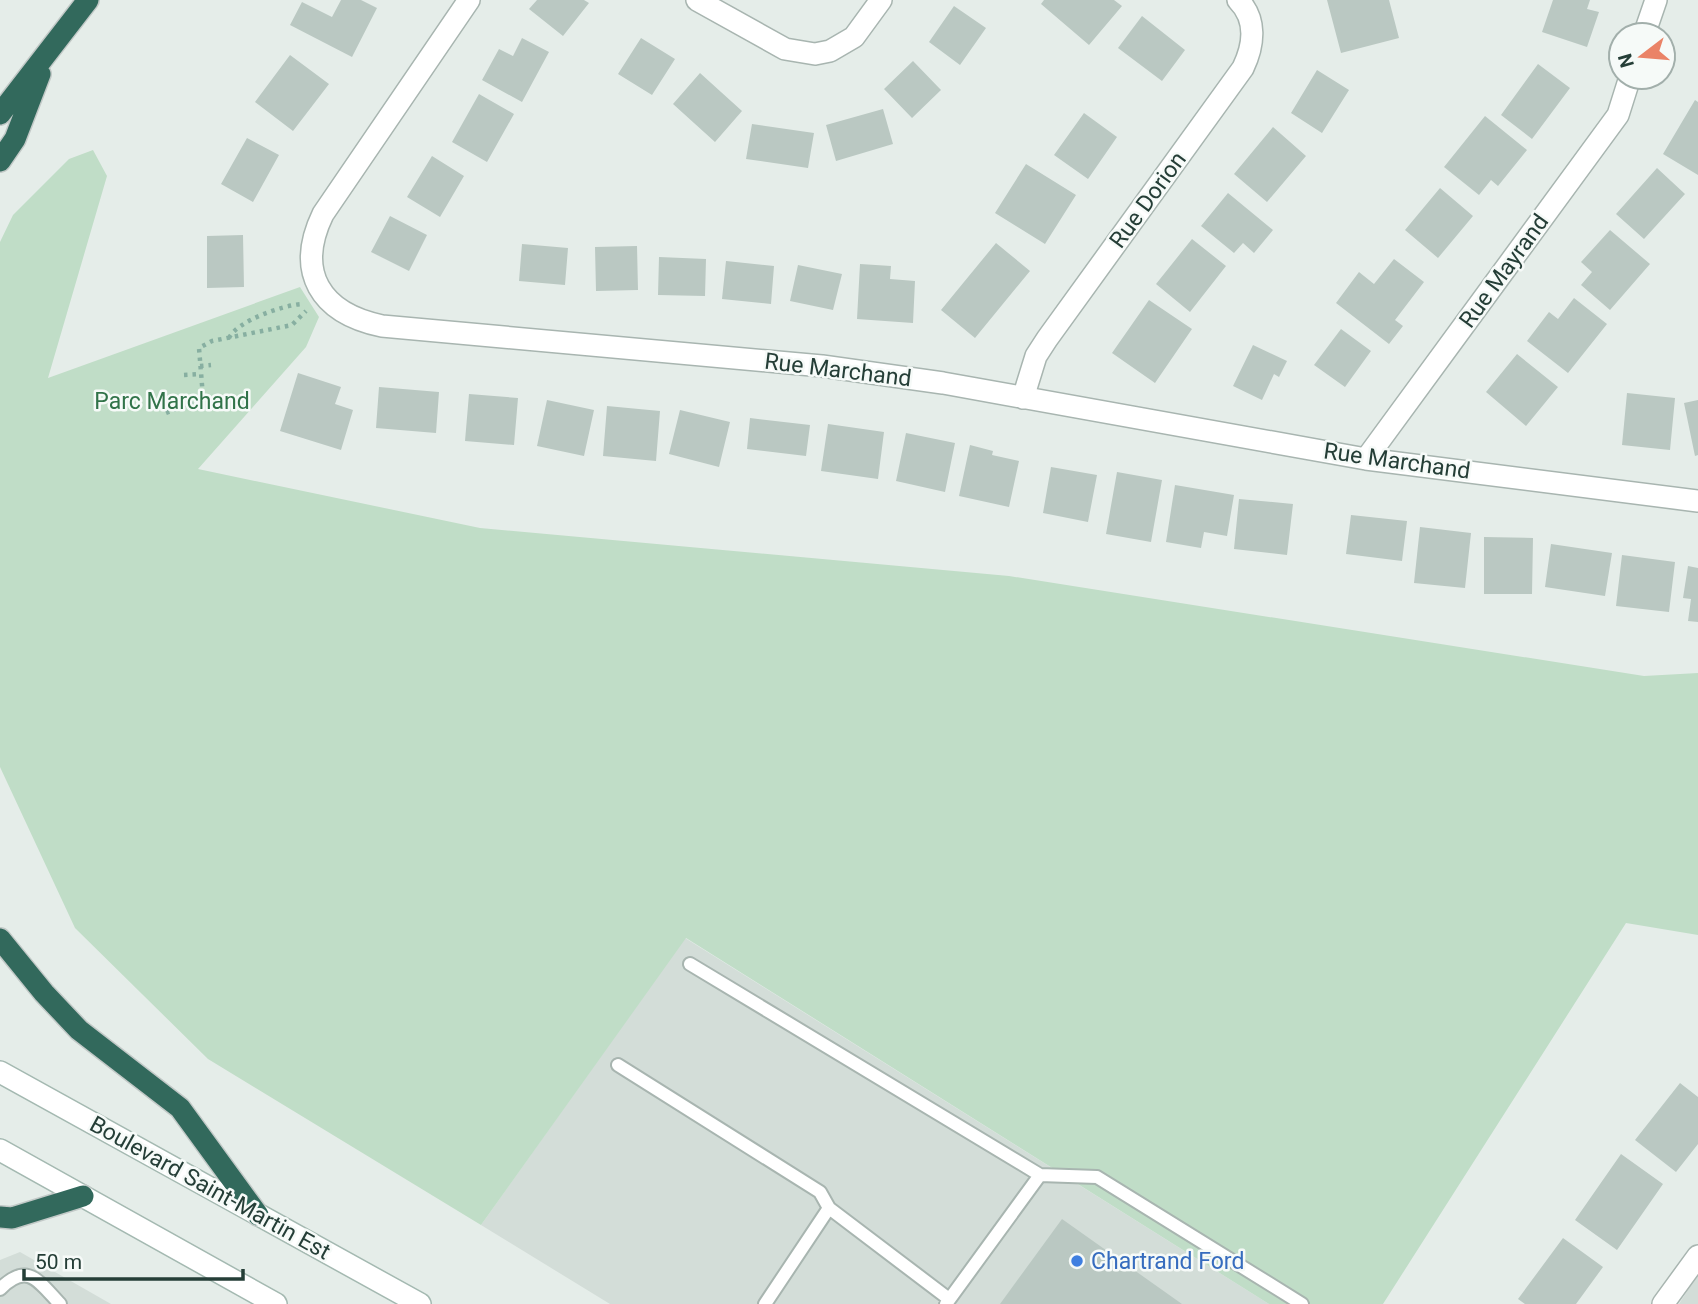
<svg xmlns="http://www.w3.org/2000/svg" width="1698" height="1304" font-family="Roboto,sans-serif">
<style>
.built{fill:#d3ddd8}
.green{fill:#c0ddc7}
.building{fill:#bac8c2}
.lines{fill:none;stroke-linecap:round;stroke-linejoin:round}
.lane-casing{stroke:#a8b5b0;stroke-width:16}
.street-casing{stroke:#a8b5b0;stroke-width:24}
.secondary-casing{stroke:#a4b9b1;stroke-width:24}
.highway-casing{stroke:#c2c9c7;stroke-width:24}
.path{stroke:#87afa1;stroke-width:4.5;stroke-dasharray:3.5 5;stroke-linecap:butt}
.lane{stroke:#fff;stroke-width:12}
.street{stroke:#fff;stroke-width:21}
.secondary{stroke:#fff;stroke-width:21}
.highway{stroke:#32695c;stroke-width:21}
.shop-dot{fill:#3f7fe0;stroke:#f6faf8;stroke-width:2.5}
.labels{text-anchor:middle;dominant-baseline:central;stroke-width:5;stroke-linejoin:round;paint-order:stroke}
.street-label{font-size:23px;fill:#253e37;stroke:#f6faf8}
.park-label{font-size:23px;fill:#317349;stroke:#f6faf8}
.shop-label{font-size:23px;fill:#366cbe;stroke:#f6faf8;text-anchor:start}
</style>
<rect width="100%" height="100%" fill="#e5ede9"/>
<path class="built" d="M685 938 1269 1304H610L481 1225Z
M20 1252 111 1304H0V1260Z
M1698 1274V1304H1679Z"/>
<path class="green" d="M93 150 107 176 48 378 300 287 319 317 306 347 198 469 480 528 1009 576 1644 676 1698 673V935L1626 923 1383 1304H1269L686 938 481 1225 208 1059 75 928 0 767V242L13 215 69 159Z"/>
<path class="building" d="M341 0H361L377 8 352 57 290 25 302 2 332 17Z
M537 0H584L589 3 563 36 529 9Z
M1044 0H1114L1122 6 1089 45 1041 4Z
M1327 0H1389L1399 38 1341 53Z
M1553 0H1590L1587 9 1599 12 1587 47 1542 32Z
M954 6 986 28 960 65 929 42Z
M1142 16 1185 50 1162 81 1118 48Z
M522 38 549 52 522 102 482 80 499 49 513 56Z
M641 38 675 59 652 95 618 74Z
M290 55 329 84 293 131 255 102Z
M913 61 941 90 912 118 884 89Z
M1538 64 1570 88 1532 139 1501 115Z
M1317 70 1349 90 1322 133 1291 113Z
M700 73 742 111 715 142 673 104Z
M479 94 514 114 487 162 452 142Z
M1695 100 1698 102V175L1663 154Z
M883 109 893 144 836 161 826 125Z
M1084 113 1117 137 1088 179 1054 155Z
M1485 116 1527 150 1498 186 1491 180 1479 195 1444 167Z
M752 124 814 133 808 168 746 159Z
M1273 127 1306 156 1267 202 1234 174Z
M247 138 279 155 253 202 221 184Z
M432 156 464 176 440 217 407 197Z
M1026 164 1076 195 1045 244 995 213Z
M1657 168 1685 194 1644 239 1616 214Z
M1440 188 1473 216 1438 258 1405 230Z
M1228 193 1273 230 1254 253 1243 243 1234 253 1201 226Z
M390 216 427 235 409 271 371 252Z
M1610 230 1650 264 1610 310 1581 285 1592 272 1581 262Z
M243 235 244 287 207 288V236Z
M1192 239 1226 266 1190 312 1156 284Z
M996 243 1030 271 975 338 941 310Z
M522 244 568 248 565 285 519 281Z
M637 246 638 290 596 291 595 247Z
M659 257 706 259 705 296 658 295Z
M1394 259 1424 282 1395 320 1403 326 1389 344 1336 303 1359 272 1374 284Z
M726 261 774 266 771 304 722 299Z
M860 264 891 266 890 279 915 281 913 323 857 319Z
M798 265 842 274 833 310 790 301Z
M1574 298 1607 324 1568 373 1527 341 1549 312 1558 319Z
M1149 300 1192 329 1155 383 1112 353Z
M1341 329 1371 351 1345 387 1314 365Z
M1253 345 1287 361 1279 377 1274 374 1262 400 1233 386Z
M1517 354 1558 387 1526 426 1486 392Z
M298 373 341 387 335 404 353 410 341 450 280 431Z
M379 387 439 392 436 433 376 428Z
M1627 393 1675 398 1670 450 1622 445Z
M469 394 518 398 514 445 465 441Z
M547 400 594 410 584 456 537 446Z
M1698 400V455L1695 456 1684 403Z
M607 406 660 411 656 461 603 456Z
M680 410 730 422 719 467 669 454Z
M750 418 810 425 806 456 747 449Z
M828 424 884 432 878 479 821 471Z
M906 433 955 443 945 492 896 481Z
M970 445 993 451 992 455 1019 461 1009 507 959 496Z
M1051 467 1097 475 1088 522 1043 513Z
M1117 472 1162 480 1151 542 1106 534Z
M1175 485 1234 495 1227 536 1204 532 1201 548 1166 542Z
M1239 499 1293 504 1287 555 1234 549Z
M1351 515 1407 521 1402 561 1346 554Z
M1420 527 1471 533 1465 588 1414 583Z
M1484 537 1533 538 1532 594H1484Z
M1551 544 1612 553 1605 596 1545 587Z
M1622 555 1675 562 1669 612 1616 606Z
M1688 566 1698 568V622L1688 621 1691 599 1683 598Z
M1680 1083 1698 1097V1144L1676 1172 1635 1140Z
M1621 1154 1663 1184 1617 1250 1575 1220Z
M1062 1219 1182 1304H1000Z
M1563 1238 1603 1267 1576 1304H1525L1518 1299Z"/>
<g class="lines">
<g class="lane-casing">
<path id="lane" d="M690 964 1040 1175 1097 1177 1302 1304
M618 1065 820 1192 829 1208 949 1299
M0 1289C28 1261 39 1282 60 1304
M765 1304 829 1208
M946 1304 1040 1175"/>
</g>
<g class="street-casing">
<path id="street" d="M469 0 323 214C295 272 320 313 382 326L822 366 943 383 1366 459 1698 501
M697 0 785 49 815 54 830 51 854 37 881 0
M1644 35 1656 0
M1023 398 1036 356 1047 339 1243 68C1254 45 1257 19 1238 0
M1366 459 1618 115 1630 77
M1663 1304 1698 1256"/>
</g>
<g class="secondary-casing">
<path id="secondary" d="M0 1072 420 1304
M0 1150 276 1304"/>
</g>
<g class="highway-casing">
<path id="highway" d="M0 114 88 0
M0 161 15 139 40 74
M0 939 44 993 79 1030 180 1108 258 1215
M0 1217 12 1218 83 1196"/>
</g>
<path class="path" d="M229 338C237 321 283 305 302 304
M200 366 211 365
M184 375 201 374
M166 413 203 397 199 348 212 341 292 325 306 311"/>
<use href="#lane" class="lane"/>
<use href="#street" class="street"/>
<use href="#secondary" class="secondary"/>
<use href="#highway" class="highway"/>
</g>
<circle class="shop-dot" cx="1077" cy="1261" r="7"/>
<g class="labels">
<g class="street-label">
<text transform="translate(1148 200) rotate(-54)">Rue Dorion</text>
<text transform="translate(1504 271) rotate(-54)">Rue Mayrand</text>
<text transform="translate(838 370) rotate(7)">Rue Marchand</text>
<text transform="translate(1397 461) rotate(8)">Rue Marchand</text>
<text transform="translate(210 1188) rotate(29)">Boulevard Saint-Martin Est</text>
</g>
<g class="park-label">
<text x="172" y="401">Parc Marchand</text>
</g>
<g class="shop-label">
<text x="1091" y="1261">Chartrand Ford</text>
</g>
</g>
<g transform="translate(1642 56) rotate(254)"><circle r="33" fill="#f6faf8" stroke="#a2afab" stroke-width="2"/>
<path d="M0-5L12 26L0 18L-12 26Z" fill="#ea8367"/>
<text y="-10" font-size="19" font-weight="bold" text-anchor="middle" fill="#253e37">N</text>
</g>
<path d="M24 1269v10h219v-10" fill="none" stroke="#253e37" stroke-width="3.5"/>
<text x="35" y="1269" font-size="21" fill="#253e37" stroke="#f6faf8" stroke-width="5" paint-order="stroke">50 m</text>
</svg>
